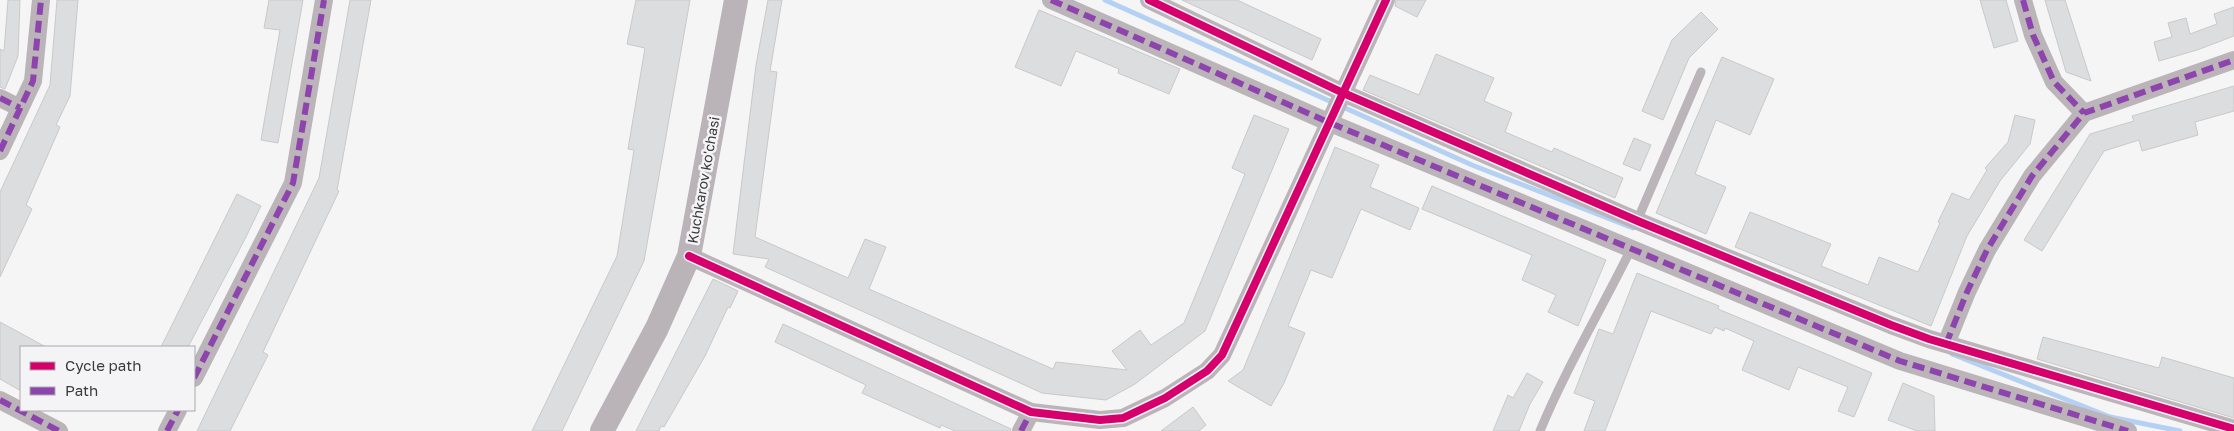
<svg xmlns="http://www.w3.org/2000/svg" width="2234" height="431" font-family="'Golos Text',sans-serif">
<style>
.lines{fill:none;stroke-linecap:round;stroke-linejoin:round}
.stream{stroke:#b4d1f4;stroke-width:5}
.building{fill:#dcddde;stroke:#c9c9ca}
.lane{stroke:#bbb4b9;stroke-width:9}
.street{stroke:#bbb4b9;stroke-width:18}
.secondary{stroke:#bab3b7;stroke-width:24}
.quiet{stroke:#8e44ad;stroke-width:6;stroke-dasharray:12 6;stroke-linecap:butt}
.cycleway-casing{stroke:#f4f4f7;stroke-width:11}
.cycleway{stroke:#d6006c;stroke-width:8}
.labels{text-anchor:middle;dominant-baseline:central;stroke-width:5;stroke-linejoin:round;paint-order:stroke}
.street-label{font-size:14px;fill:#3b3b3c;stroke:#f4f4f7}
</style>
<rect width="100%" height="100%" fill="#f5f5f6"/>
<g class="lines">
<path class="stream" d="M1105 0 1472 165 1633 228
M1952 354 2110 417 2180 431"/>
</g>
<path class="building" d="M8 0H20L18 56 5 89 0 87V49L4 51Z
M57 0H78L70 96 56 125 60 127 26 205 32 209 0 277V192L50 85Z
M269 0H303L278 143 261 140 280 30 264 28Z
M350 0H371L337 190 339 191 263 352 268 355 230 431H197L319 178Z
M636 0H690L644 261 562 431H532L617 256 634 150 628 149 645 48 627 44Z
M768 0H782L770 71 777 72 755 237 848 278 865 239 886 247 869 289 1053 369 1056 362 1127 370 1112 351 1140 330 1151 345 1184 323 1245 174 1232 168 1254 115 1289 129 1205 331 1135 384 1106 400 1042 393 765 267 769 259 733 254 756 65Z
M1182 0H1237L1321 39 1312 60Z
M1396 0H1426L1417 17 1395 6Z
M1980 0H2006L2018 41 1994 48Z
M2045 0H2065L2091 81 2066 72Z
M2234 7V36L2197 50 2159 61 2154 42 2172 37 2168 23 2186 18 2190 34 2217 24 2214 14Z
M1039 10 1180 69 1169 94 1118 73 1119 69 1076 51 1061 86 1015 67Z
M1701 12 1718 29 1689 58 1663 120 1642 111 1672 40Z
M1436 54 1494 78 1484 101 1512 113 1505 132 1552 152 1554 148 1623 178 1615 198 1363 90 1370 75 1419 95Z
M1722 57 1774 79 1750 135 1716 120 1695 174 1726 187 1706 234 1656 213Z
M2234 86V111L2195 122 2198 135 2142 151 2139 140 2104 151 2042 251 2024 240 2090 134 2134 121 2132 116Z
M2015 115 2035 120 2030 144 2000 181 1967 236 1931 326 1735 247 1750 212 1831 244 1821 266 1868 285 1879 257 1918 272 1940 223 1938 222 1952 193 1969 200 1987 170 1985 168 2008 142Z
M1634 138 1651 145 1640 171 1623 164Z
M1335 147 1379 165 1370 187 1419 208 1410 230 1361 209 1332 278 1311 270 1288 326 1305 333 1284 383 1271 406 1228 381 1243 370Z
M1432 186 1606 260 1578 326 1548 312 1556 295 1522 280 1532 255 1422 209Z
M237 194 261 206 245 239 188 347H161Z
M1637 273 1719 306 1718 309 1872 373 1854 417 1838 411 1848 387 1798 367 1789 390 1742 370 1754 341 1725 328 1724 331 1715 327 1711 334 1651 311 1605 431H1584L1595 401 1574 393 1599 329 1613 334Z
M713 279 738 291 730 308 728 307 705 356 664 427 661 426 659 431H636Z
M0 322 46 347H21V391L0 379Z
M783 324 1011 429 1010 431H955L941 425 940 428 862 393 866 385 775 342Z
M2043 337 2159 368 2162 357 2234 378V418L2037 359Z
M1527 373 1543 382 1530 404 1519 431H1493L1508 395 1513 398Z
M1903 383 1934 396 1935 431H1917L1888 420Z
M1193 407 1206 425 1199 431H1161Z"/>
<g class="lines">
<path class="lane" d="M1637 221 1701 72
M1540 431C1566 368 1601 310 1631 249"/>
<path class="street" d="M1051 0 1328 122 1900 361 2128 431
M1149 0 1341 92 1640 222 1891 325 1929 339 2234 429
M2023 0 2033 35 2054 82 2084 113
M0 98 20 108
M0 151 33 81 41 0
M689 256 1031 412 1100 420 1123 418 1165 398 1207 371 1222 355 1386 0
M1946 344 1967 292 1987 250 2032 176 2084 113 2234 60
M194 378 293 183 324 0
M0 400 59 431
M167 431 178 410
M1021 431 1031 412"/>
<path class="secondary" d="M602 431 657 328 689 256 736 0"/>
<path class="quiet" d="M1051 0 1328 122 1900 361 2128 431
M2023 0 2033 35 2054 82 2084 113
M0 98 20 108
M0 151 33 81 41 0
M1946 344 1967 292 1987 250 2032 176 2084 113 2234 60
M194 378 293 183 324 0
M0 400 59 431
M167 431 178 410
M1021 431 1031 412"/>
<g class="cycleway-casing">
<path id="cycleway" d="M1149 0 1341 92 1640 222 1891 325 1929 339 2234 429
M689 256 1031 412 1100 420 1123 418 1165 398 1207 371 1222 355 1386 0"/>
</g>
<use href="#cycleway" class="cycleway"/>
</g>
<g class="labels">
<g class="street-label">
<text transform="translate(703 180) rotate(-80)">Kuchkarov ko'chasi</text>
</g>
</g>
<rect x="20" y="346" width="175" height="65" fill="#f4f4f7" stroke="#aaaaac"/>
<rect x="30" y="362" width="25" height="8" fill="#d6006c" stroke="#aaaaac"/>
<text x="65" y="371" font-size="15" fill="#3b3b3c">Cycle path</text>
<rect x="30" y="387" width="25" height="8" fill="#8e44ad" stroke="#aaaaac"/>
<text x="65" y="396" font-size="15" fill="#3b3b3c">Path</text>
</svg>
